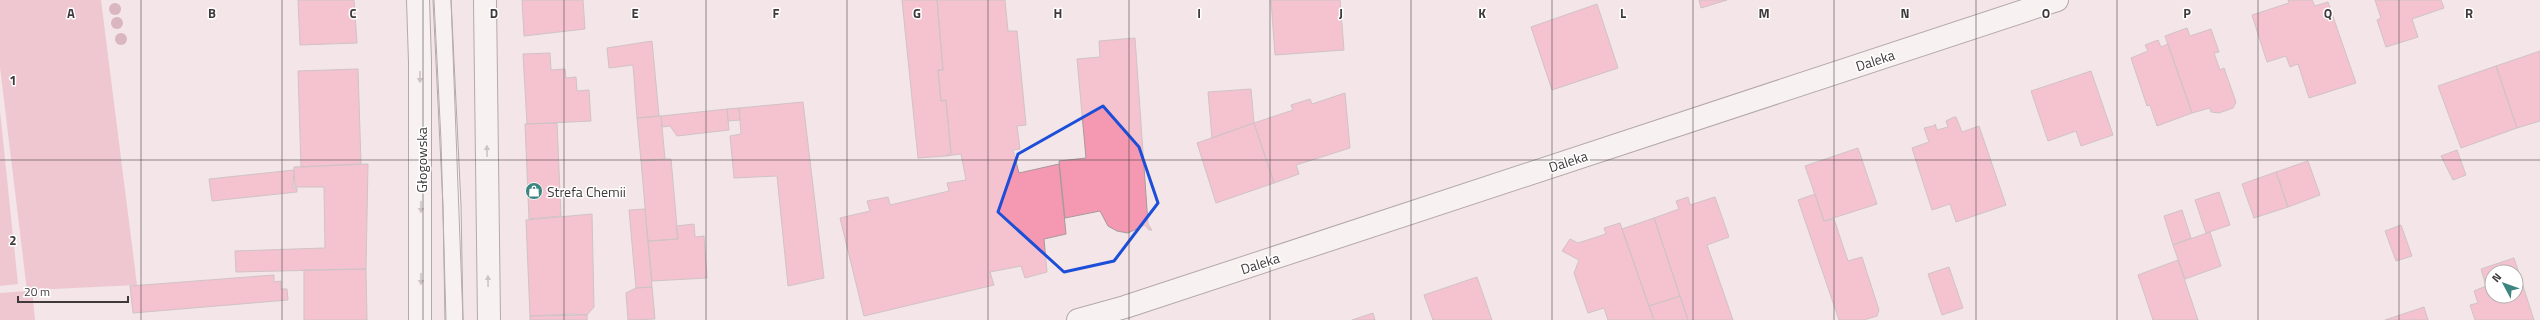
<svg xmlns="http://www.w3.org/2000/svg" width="2540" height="320" font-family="'Titillium Web',sans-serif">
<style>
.green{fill:#e9a3b5}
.building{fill:#f599b2;stroke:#a6999c;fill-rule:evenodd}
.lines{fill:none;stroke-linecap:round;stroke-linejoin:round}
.service-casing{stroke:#695e60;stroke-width:19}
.minor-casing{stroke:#695e60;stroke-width:24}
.tertiary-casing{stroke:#695e60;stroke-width:24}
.service{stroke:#fff;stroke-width:17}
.minor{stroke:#fff;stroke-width:22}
.tertiary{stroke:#fff;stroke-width:22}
.tram{stroke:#6c6466;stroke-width:1}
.tree{fill:#bd7c93}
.oneway{fill:#9f9c9d}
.marked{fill:none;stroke:#1d4ed8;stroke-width:3;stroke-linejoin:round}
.grid{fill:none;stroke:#3f393b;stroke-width:1;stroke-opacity:0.55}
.labels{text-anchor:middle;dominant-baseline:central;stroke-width:3;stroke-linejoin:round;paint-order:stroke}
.street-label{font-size:14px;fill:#3f393b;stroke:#fff}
.poi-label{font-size:14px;fill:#3f393b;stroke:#fff;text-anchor:start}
.grid-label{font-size:13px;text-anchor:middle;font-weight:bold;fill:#3f393b;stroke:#fff;stroke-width:3;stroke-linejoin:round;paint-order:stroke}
</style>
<rect width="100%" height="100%" fill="#f3e5e8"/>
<path class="green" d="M0 0H101L137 285 32 290 35 320H0V293L27 291 0 67Z
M0 111 18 284 0 286Z"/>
<path class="building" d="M298 0H354L357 43 300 45Z
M522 0H583L585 29 524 36Z
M902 0H937L943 70H938L941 101 946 100 951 153 946 156 918 158Z
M937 0H1005L1008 31H1017L1026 125 1017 126 1020 149 1013 150 1019 173 1059 164 1066 234 1044 239 1047 272 1025 278 1021 266 990 272 994 285 864 316 840 218 870 211 867 201 888 197 890 205 949 191 947 183 966 180 961 154 946 156 951 153 946 100 941 101 938 70H943Z
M1271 0H1340L1344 50 1275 55Z
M1699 0H1727L1701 8Z
M2288 0H2312L2315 6 2328 2 2356 83 2309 98 2298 64 2290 67 2286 56 2267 62 2252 15 2289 3Z
M2375 0H2441L2444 8 2412 19 2418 37 2386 47 2377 20 2381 18Z
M1597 4 1618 68 1552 90 1531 27Z
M2187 28 2190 36 2211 29 2219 52 2214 53 2220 70 2224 68 2236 102 2233 108 2219 113 2211 112 2210 108 2192 113 2165 36Z
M1135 38 1148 224 1152 230H1149L1145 225 1128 233 1117 231 1108 226 1100 211 1065 218 1059 161 1086 158 1077 59 1100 57 1099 41Z
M2158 40 2161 47 2168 44 2192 113 2157 126 2150 105 2147 106 2131 58 2148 51 2145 45Z
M652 41 659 116 637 118 633 65 609 68 607 48Z
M2540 51V121L2517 128 2496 66Z
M550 53 551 70 565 69 566 78 576 77 577 91 589 90 591 121 527 124 523 54Z
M2496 66 2517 128 2461 148 2438 86Z
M358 69 361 164 301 167 298 71Z
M2091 71 2113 135 2081 146 2076 131 2048 141 2031 91Z
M1251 89 1254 123 1212 138 1208 92Z
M1345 93 1350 148 1296 165 1299 174 1274 183 1254 123 1293 110 1291 105 1310 99 1312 104Z
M803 102 824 278 788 286 777 176 734 178 730 136 741 134 739 108Z
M739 108 740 120 728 121 727 109Z
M727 109 729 130 677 136 670 126 662 127 661 116Z
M661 116 665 159 641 161 637 118Z
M1954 117H1956L1962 132 1979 126 2006 205 1956 222 1950 204 1932 210 1912 148 1929 142 1924 128 1933 126 1935 124 1937 130 1948 127 1946 121Z
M557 123 561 216 529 219 525 124Z
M1254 123 1274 183 1216 203 1197 143Z
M1858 148 1877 204 1824 221 1805 166Z
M2457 150 2466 175 2453 180 2441 156Z
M665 159H671L678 239 648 241 641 161Z
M2308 161 2320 195 2288 207 2276 172Z
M368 164 366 269 236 272 235 251 325 248 324 187H295L294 167Z
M294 170 293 188H297V192L212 201 209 179Z
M2276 172 2288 207 2254 218 2242 184Z
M2219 192 2230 225 2206 233 2195 200Z
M1815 194 1824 221 1834 219 1848 261 1862 257 1879 310 1877 316 1864 320H1839L1798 200Z
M1688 197 1690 205 1715 197 1729 237 1707 245 1733 320H1688L1654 218 1679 209 1676 201Z
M645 209 652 287 636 288 629 210Z
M2182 210 2191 238 2173 245 2164 216Z
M592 214 594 307 587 315 530 316 526 220Z
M1654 218 1680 296 1649 306 1622 229Z
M1620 223 1622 229 1654 320H1608L1604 308 1588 313 1574 273 1579 260 1562 251 1570 239 1578 243 1606 234 1604 228Z
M694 224 695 237 704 236 707 278 652 281 648 241 678 239 676 226Z
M2401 225 2412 256 2396 261 2385 231Z
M2210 232 2221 266 2185 279 2173 245Z
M2514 258 2534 320H2475L2470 305 2478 303 2474 291 2486 286 2481 269ZM2492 272H2516V296H2492Z
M2178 260 2198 320H2153L2138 275Z
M1949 267 1963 308 1942 315 1928 274Z
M366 269 367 320H304V270Z
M274 275V282L281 281V289H287L288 300 133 313 130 286Z
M1477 277 1492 320H1433L1424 295Z
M652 287 655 319 628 320 626 293 636 288Z
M1680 296 1688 320H1654L1649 306Z
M2424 307 2428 320H2385Z
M1373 313 1375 320H1352Z
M572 314 587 315V320H530V316Z"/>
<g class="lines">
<g class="service-casing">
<path id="service" d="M442 0 452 205 454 320"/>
</g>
<g class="minor-casing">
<path id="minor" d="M1078 320 1125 307 2057 0"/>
</g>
<g class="tertiary-casing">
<path id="tertiary" d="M418 0 420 62V320
M485 0 489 320"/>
</g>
<use href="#service" class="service"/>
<use href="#minor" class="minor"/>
<use href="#tertiary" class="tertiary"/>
<path class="tram" d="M434 0 441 141 446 320
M451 0 463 320"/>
</g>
<g class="tree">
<circle cx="115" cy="9" r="6"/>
<circle cx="117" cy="23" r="6"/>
<circle cx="121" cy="39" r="6"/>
</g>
<defs><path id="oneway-solid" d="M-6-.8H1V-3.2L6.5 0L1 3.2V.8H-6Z"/></defs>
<g class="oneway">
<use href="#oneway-solid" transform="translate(420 77) rotate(90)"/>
<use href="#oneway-solid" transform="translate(487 151) rotate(-91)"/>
<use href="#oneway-solid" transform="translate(421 207) rotate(90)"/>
<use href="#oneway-solid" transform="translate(421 279) rotate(90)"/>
<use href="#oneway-solid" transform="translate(488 281) rotate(-91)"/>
</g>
<path d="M0 0H2540V320H0ZM1103 106 1139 147 1158 203 1114 261 1064 272 998 212 1018 154Z" fill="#f3e5e8" fill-opacity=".55" fill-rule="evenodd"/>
<path class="marked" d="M1103 106 1139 147 1158 203 1114 261 1064 272 998 212 1018 154Z"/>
<path class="grid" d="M141 0V320M282 0V320M423 0V320M564 0V320M706 0V320M847 0V320M988 0V320M1129 0V320M1270 0V320M1411 0V320M1552 0V320M1693 0V320M1834 0V320M1976 0V320M2117 0V320M2258 0V320M2399 0V320M0 160H2540"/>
<defs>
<g id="shop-disc" transform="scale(0.9)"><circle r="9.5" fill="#3d8580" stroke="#fff"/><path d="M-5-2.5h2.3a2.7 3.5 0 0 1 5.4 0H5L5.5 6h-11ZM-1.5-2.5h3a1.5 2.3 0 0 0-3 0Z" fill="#fff"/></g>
</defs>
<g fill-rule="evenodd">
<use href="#shop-disc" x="534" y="191"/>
</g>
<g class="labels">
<g class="street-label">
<text transform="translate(1875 60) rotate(-18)">Daleka</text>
<text transform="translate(421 160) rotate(-90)">Głogowska</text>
<text transform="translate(1568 161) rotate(-18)">Daleka</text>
<text transform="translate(1260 263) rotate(-18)">Daleka</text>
</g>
<g class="poi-label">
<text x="547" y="191">Strefa Chemii</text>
</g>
</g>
<g class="grid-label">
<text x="71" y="18">A</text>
<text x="212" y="18">B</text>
<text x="353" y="18">C</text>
<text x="494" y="18">D</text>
<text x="635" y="18">E</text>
<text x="776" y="18">F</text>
<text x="917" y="18">G</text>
<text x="1058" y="18">H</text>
<text x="1199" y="18">I</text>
<text x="1341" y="18">J</text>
<text x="1482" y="18">K</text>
<text x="1623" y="18">L</text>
<text x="1764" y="18">M</text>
<text x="1905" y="18">N</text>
<text x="2046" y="18">O</text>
<text x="2187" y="18">P</text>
<text x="2328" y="18">Q</text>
<text x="2469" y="18">R</text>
<text x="13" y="85">1</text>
<text x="13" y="245">2</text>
</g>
<g transform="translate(2504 284) rotate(311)"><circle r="19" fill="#ffffff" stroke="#b2b0b1"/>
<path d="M0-3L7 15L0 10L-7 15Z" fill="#3d8580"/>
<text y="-6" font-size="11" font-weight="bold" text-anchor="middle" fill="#3f393b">N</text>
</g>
<path d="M18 296v6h110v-6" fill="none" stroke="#3f393b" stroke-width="2"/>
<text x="24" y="296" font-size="12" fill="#3f393b" stroke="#ffffff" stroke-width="3" paint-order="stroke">20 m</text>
</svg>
